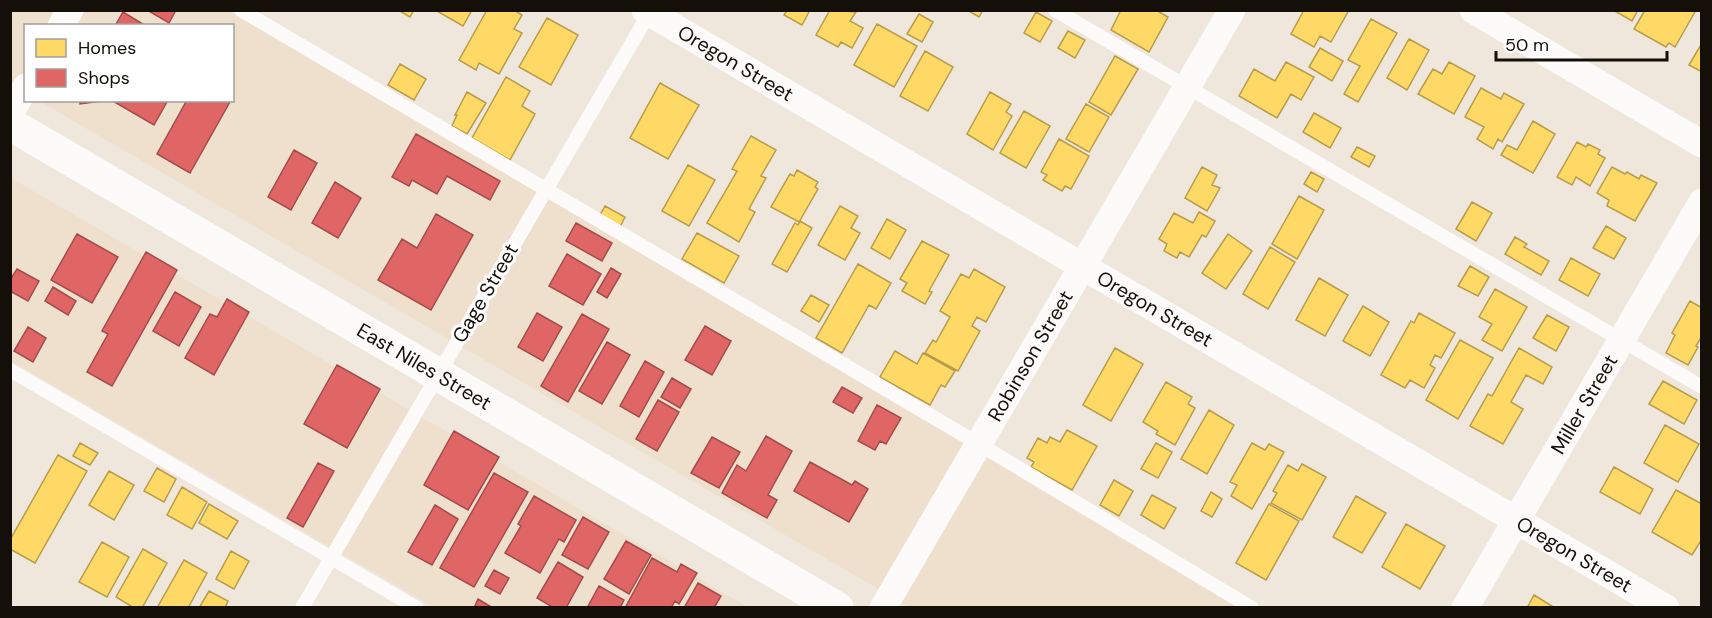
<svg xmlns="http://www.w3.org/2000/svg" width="1712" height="618" font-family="'DM Sans',sans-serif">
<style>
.built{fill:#efe0cd}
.homes{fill:#ffd966;stroke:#b89c4a;stroke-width:1.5}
.shops{fill:#e06666;stroke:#a34c4a;stroke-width:1.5}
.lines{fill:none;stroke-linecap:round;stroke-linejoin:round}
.service{stroke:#fdfbfa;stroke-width:14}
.minor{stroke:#fdfbfa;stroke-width:27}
.secondary{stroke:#fdfbfa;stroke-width:33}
.labels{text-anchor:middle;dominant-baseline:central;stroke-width:6;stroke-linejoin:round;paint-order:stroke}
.street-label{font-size:20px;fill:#140f08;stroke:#fff}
</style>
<rect width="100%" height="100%" fill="#efe7dc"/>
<path class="built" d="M11 11H229L1241 607H909L39 101 232 100V26H26L25 93 11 84Z
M11 178 748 607H434L11 361Z"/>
<path class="homes" d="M398 10H414L410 17Z
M435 10H472L463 26Z
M487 10H514L522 15 514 29 522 33 499 74 479 63 476 70 459 60Z
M810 10 802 25 784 15 787 10Z
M830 10 856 12 850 21 863 28 852 48 841 42 838 47 816 35Z
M967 10H983L979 17Z
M1121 10H1156L1168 17 1149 52 1111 30Z
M1304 10H1349L1331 42 1320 36 1314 47 1291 34Z
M1613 10H1638L1632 21Z
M1645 10H1696L1675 47 1669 43 1666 47 1634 29Z
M1036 12 1052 21 1040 42 1024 33Z
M919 14 933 22 922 42 907 34Z
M547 18 578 35 551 85 519 67Z
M1371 19 1397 33 1358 102 1344 94 1360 66 1348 60Z
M877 24 917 46 894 87 854 65Z
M1068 31 1085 40 1075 58 1058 48Z
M1409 39 1429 50 1407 90 1387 78Z
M1702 43V72L1689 65Z
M1320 48 1343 61 1332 81 1309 67Z
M925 51 953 67 928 111 900 96Z
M1115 56 1138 69 1111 115 1089 102Z
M1286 62 1314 77 1301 100 1291 94 1277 118 1239 96 1254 69 1275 81Z
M1449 62 1475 76 1454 114 1418 94 1433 69 1442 74Z
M400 64 426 79 414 100 388 85Z
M506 77 530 91 522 106 535 114 510 160 472 138Z
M660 83 699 105 668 159 630 138Z
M1481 88 1501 99 1504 93 1524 104 1502 142 1498 139 1493 149 1477 139 1484 127 1465 117Z
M467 92 486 103 467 134 452 126 457 115H455Z
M990 92 1011 104 1006 112 1012 116 993 150 967 134Z
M1086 104 1109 117 1089 152 1066 139Z
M1024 111 1050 126 1026 168 1000 153Z
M1314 113 1341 128 1330 148 1303 132Z
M1533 121 1555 134 1533 173 1501 155 1507 145 1517 150Z
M751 136 776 150 761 176 766 178 749 209 755 212 739 242 707 223 737 171 732 169Z
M1059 139 1089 156 1071 189 1065 186 1062 191 1043 180 1047 175 1041 172Z
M1577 142 1586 147 1588 144 1600 150 1598 154 1605 158 1590 186 1576 177 1572 185 1557 177Z
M1357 147 1375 156 1369 167 1351 157Z
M688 165 715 180 689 226 662 211Z
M1202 167 1217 175 1212 185 1220 188 1207 211 1185 198Z
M1612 167 1625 174 1627 172 1639 179 1641 175 1657 183 1635 221 1607 206 1609 200 1597 193Z
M797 170 818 182 815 187 818 189 799 222 771 207 790 174 794 176Z
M1311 172 1324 179 1317 192 1304 184Z
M1299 196 1324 210 1297 259 1272 244Z
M1472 202 1492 213 1476 241 1456 229Z
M605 206 625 217 620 227 600 215Z
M840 206 858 216 851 228 860 233 845 260 818 245Z
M1199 212 1215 221 1206 237 1202 235 1189 257 1180 252 1177 258 1164 251 1167 244 1159 239 1174 213 1193 223Z
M887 219 906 230 890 259 871 248Z
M800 221 812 228 787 272 772 264 795 223 798 225Z
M1606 226 1626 238 1614 259 1593 248Z
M697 233 739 256 724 283 682 259Z
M1228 234 1252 251 1226 289 1202 273Z
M1515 237 1527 244 1524 247 1549 261 1541 275 1505 254Z
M922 241 949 255 929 291 932 292 925 304 902 291 907 283 900 279Z
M1270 247 1295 262 1268 309 1243 294Z
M1571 258 1600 274 1588 296 1559 280Z
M858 264 891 283 876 309 869 305 842 353 816 338Z
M1470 266 1489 277 1478 296 1458 286Z
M974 269 1005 287 986 322 977 317 972 326 980 331 958 371 925 353 933 340 936 342 950 317 940 311 961 274 969 278Z
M1319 278 1348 295 1325 336 1296 320Z
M1495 289 1527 307 1502 351 1482 340 1492 324 1479 317Z
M811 295 829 305 819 322 801 311Z
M1690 301 1702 308V336L1696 346 1698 347 1688 365 1666 353 1675 335 1672 333Z
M1363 306 1389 322 1370 356 1343 341Z
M1419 313 1455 333 1441 358 1435 355 1430 365 1435 368 1424 388 1410 380 1405 388 1381 375 1411 321 1414 323Z
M1547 315 1569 327 1556 351 1533 338Z
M1460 340 1493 358 1458 419 1426 400Z
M1115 348 1143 364 1111 421 1083 405Z
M1519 348 1552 367 1543 384 1526 375 1511 402 1523 409 1503 444 1470 426 1488 394 1492 396Z
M895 351 917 364 923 353 955 371 945 387 941 385 930 405 880 377Z
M1663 381 1697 400 1684 424 1649 404Z
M1166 382 1192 397 1188 404 1195 408 1175 445 1156 434 1158 431 1143 422Z
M1209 410 1234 425 1207 474 1181 459Z
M1665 425 1699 444 1678 482 1644 463Z
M1067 430 1097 446 1072 490 1031 467 1034 462 1027 458 1038 438 1047 443 1050 437 1060 442Z
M80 443 98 453 90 465 73 456Z
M1156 443 1172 452 1158 478 1141 469Z
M1252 443 1265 450 1269 444 1284 452 1252 509 1231 496 1237 485 1230 482Z
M58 455 87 471 35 563 10 549V540Z
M1302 464 1326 477 1302 520 1271 503 1277 493 1273 491 1288 465 1298 471Z
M1614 467 1653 489 1640 514 1600 492Z
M157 468 176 479 164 502 144 491Z
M109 471 134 485 114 520 89 505Z
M1114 480 1133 491 1119 516 1100 505Z
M182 487 207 502 192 529 167 515Z
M1676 490 1702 504V539L1692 555 1652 532Z
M1211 492 1222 499 1212 517 1201 511Z
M1152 495 1176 508 1164 529 1141 515Z
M1356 496 1386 513 1362 553 1333 537Z
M209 504 238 521 227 539 199 523Z
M1269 504 1299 521 1266 580 1236 563Z
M1406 524 1445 546 1420 589 1382 567Z
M102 542 129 557 107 597 79 582Z
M143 549 167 563 142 608H134L116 597Z
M231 551 249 561 234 589 216 579Z
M184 560 207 573 188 608H157Z
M209 591 228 601 225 608H199Z
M1534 595 1555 608H1527Z"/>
<path class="shops" d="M147 10H176L169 23Z
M123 12 146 26H115Z
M80 100H109L80 104Z
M111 100H168L154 125Z
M187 100H231L190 173 157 154Z
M416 134 500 181 490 200 447 176 437 194 412 180 409 186 392 177Z
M294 150 317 163 291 210 268 197Z
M335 182 361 198 338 238 312 223Z
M436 214 473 235 431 310 378 280 402 239 417 248Z
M576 223 612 243 602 261 566 241Z
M77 234 118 257 92 303 51 280Z
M146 252 177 270 112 386 87 372 108 334 102 331Z
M567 254 601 274 583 305 549 286Z
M611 268 621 274 607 298 597 292Z
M17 269 39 281 28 301 10 291V280Z
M53 287 76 301 68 315 45 301Z
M175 292 201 307 179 346 153 331Z
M227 299 249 312 214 375 185 358 210 314 217 317Z
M537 313 562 327 543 361 518 347Z
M582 314 609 329 568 402 541 386Z
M705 326 731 341 712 375 685 360Z
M28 327 46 338 33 362 14 351Z
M607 342 630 355 602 404 579 391Z
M645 361 664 372 639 417 620 406Z
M337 365 380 389 347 448 304 424Z
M672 378 691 389 680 408 661 397Z
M842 387 862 398 853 413 833 402Z
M658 400 679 412 657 451 636 439Z
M877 405 901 418 886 444 880 441 875 450 858 441Z
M454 431 499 457 468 510 424 485Z
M766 436 792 451 768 495 777 500 767 518 722 493 737 465 746 471Z
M712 437 740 452 719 488 691 473Z
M810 462 852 485 855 481 868 489 849 522 794 491Z
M318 463 334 471 303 527 287 518Z
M494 473 528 492 474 587 440 568Z
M534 496 576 520 564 542 559 539 540 573 505 553 521 526 518 524Z
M435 505 458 519 432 565 408 552Z
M583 517 609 532 588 569 562 555Z
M626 541 651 555 629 594 604 579Z
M652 558 677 572 681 564 697 573 679 604 675 601 671 608H625Z
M558 562 583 577 566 608H554L537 598Z
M494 570 509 578 500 594 485 586Z
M698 583 721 596 714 608H684Z
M599 586 624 600 620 608H587Z
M478 599 493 608H474Z"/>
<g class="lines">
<path class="service" d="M241 10 979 444 1252 608
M1055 10 1702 387
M10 370 417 608
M302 608 651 10"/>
<g class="minor">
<path id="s1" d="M645 10 1666 608"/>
<path d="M1473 10 1702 144"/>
<path d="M61 26 70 10"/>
<path d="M10 113 26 87"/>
<path id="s2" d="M883 608 1232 10"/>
<path id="s3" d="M1465 608 1702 202"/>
</g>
<path class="secondary" id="s4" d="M10 124 837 608"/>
</g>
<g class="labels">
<g class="street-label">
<text stroke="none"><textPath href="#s1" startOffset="105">Oregon Street</textPath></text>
<text transform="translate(485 293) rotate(-60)">Gage Street</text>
<text stroke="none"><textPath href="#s1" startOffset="591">Oregon Street</textPath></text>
<text stroke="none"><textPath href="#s2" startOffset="292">Robinson Street</textPath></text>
<text stroke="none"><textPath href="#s4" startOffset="480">East Niles Street</textPath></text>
<text stroke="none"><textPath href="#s3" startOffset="236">Miller Street</textPath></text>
<text stroke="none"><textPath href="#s1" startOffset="1077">Oregon Street</textPath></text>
</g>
</g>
<rect width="1712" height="618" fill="none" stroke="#140f08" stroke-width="24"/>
<rect x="24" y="24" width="210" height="78" fill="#ffffff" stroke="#a19f9c" stroke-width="1.5"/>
<rect x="36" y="39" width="30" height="18" fill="#ffd966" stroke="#a19f9c" stroke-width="1.5"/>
<text x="78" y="54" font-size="18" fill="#140f08">Homes</text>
<rect x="36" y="69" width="30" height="18" fill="#e06666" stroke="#a19f9c" stroke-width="1.5"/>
<text x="78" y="84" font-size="18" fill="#140f08">Shops</text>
<path d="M1496 51v9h171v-9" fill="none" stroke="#140f08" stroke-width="3"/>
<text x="1505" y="51" font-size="18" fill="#140f08" stroke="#ffffff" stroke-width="4.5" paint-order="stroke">50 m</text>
</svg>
